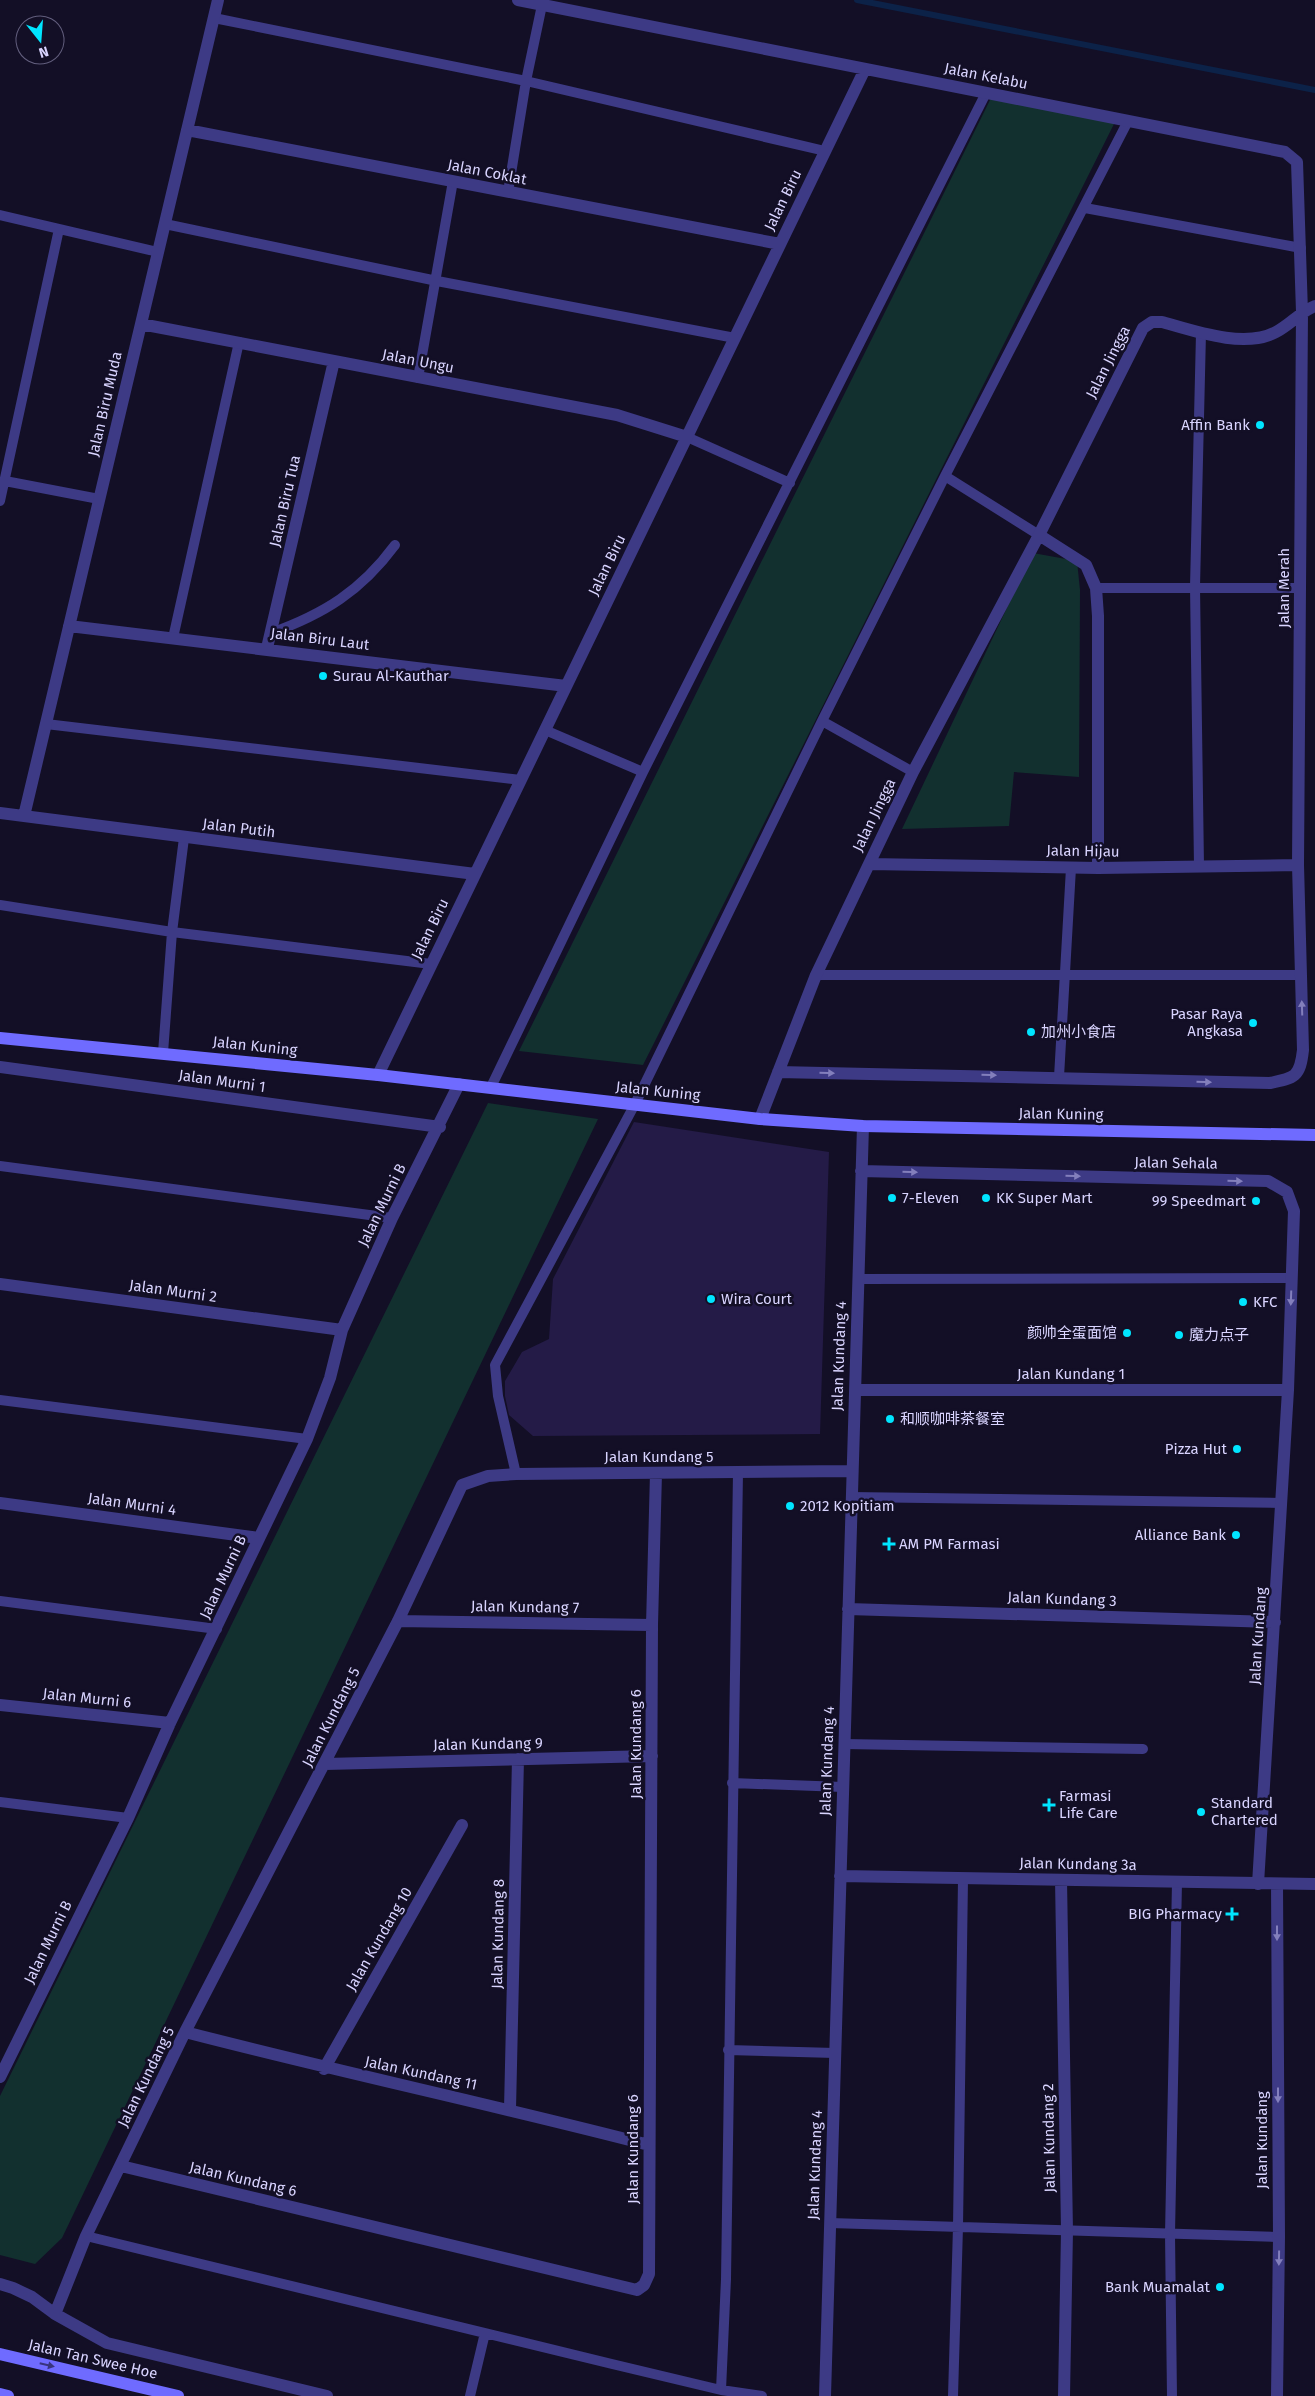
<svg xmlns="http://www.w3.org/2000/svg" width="1315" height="2396" font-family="'Fira Sans','Noto Sans SC',sans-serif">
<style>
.green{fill:#12302f}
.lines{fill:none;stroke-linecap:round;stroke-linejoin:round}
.stream{stroke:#0c2248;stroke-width:6}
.building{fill:#241b47}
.lane{stroke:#3d3a85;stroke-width:10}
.street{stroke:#3d3a85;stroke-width:12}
.secondary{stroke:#6f6bff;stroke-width:12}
.oneway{fill:#837fbc}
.oneway2{fill:#38347d}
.poi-dot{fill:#00e5ff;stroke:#130f26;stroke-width:2}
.labels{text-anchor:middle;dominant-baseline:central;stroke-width:5;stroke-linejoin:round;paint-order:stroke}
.street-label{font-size:15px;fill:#d9d4ff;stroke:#130f26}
.poi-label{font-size:15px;fill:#d9d4ff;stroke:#130f26;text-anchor:start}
</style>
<rect width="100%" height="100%" fill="#130f26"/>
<path class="green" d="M992 96 1116 120 643 1065 519 1051Z
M1033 553 1077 561 1080 590 1079 777 1014 772 1009 826 902 829Z
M488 1103 598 1119 62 2238 35 2264 0 2255V2096Z"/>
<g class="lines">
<path class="stream" d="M857 0 1315 90"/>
</g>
<path class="building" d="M634 1122 829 1152 820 1434 533 1436 509 1415 505 1396V1381L522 1352 549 1339 553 1279Z"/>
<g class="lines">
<path class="lane" d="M214 18 526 81 825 151
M508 192 526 81 542 5
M1085 208 1301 248
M0 215 158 252
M165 224 437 281 735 338
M418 378 453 181
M687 437 790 483
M945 476 1039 535
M5 481 99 499
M0 501 59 229
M1096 588H1301
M271 633C324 614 361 591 395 545
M173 638 239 342
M822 721 913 772
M46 724 521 780
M545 730 643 772
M1199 866 1195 587 1201 333
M0 905 172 932 431 964
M816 975H1301
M163 1053 172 932 184 838
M1059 1077 1071 868
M491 1087 643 772 986 93
M0 1166 392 1218
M858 1279 1292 1278
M0 1400 307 1439
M516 1474 498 1396 495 1365 635 1104 822 721 945 476 1128 121
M851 1497 1282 1503
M0 1601 217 1629
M844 1744 1143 1749
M732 1783 843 1787
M0 1802 128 1818
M728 2050 835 2053
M830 2223 1279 2237
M86 2236 612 2364 721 2390 762 2396
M721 2390 726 2279 738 1472
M470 2396 485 2333
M953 2396 958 2227 963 1879
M1172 2396 1170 2234 1177 1882"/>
<path class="street" d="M518 0 1285 152 1297 162 1302 312 1298 865 1303 1050C1300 1077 1295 1078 1270 1083L778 1072
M187 130 780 244
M141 324 617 415 687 437
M1039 535 1086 565 1096 588 1098 616V868
M69 626 566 686
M267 648 334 361
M0 813 475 874
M24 816 218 0
M869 864 1098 868 1298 865
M0 1067 440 1127
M378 1075 865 69
M760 1119 816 975 913 772 1039 535 1143 328 1152 322H1162C1194 331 1245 349 1276 332 1291 324 1300 312 1315 306
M861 1171 1268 1181 1287 1192 1294 1211 1288 1390 1258 1884
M0 1284 342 1330
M855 1390H1288
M0 1503 259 1538
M848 1609 1275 1622
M398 1621 652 1625
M0 1705 170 1723
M325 1764 652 1756
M840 1876 1315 1884
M1061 1880 1067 2231 1064 2396
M1277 1884 1279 2237 1277 2396
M185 2032C339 2072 495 2105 649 2145
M324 2069 462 1825
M0 2077 128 1818 170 1723 307 1439 330 1378 342 1330 392 1218 459 1084
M510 2109 518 1759
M121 2166 637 2290 644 2285 649 2274 652 1625 656 1473
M0 2284 13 2288 32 2297 55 2314 107 2343 327 2396
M55 2314 86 2236 185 2032 398 1621 462 1485 488 1476 516 1474 852 1471
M825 2396 863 1126"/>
<path class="secondary" d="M0 1038 378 1075 760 1119 863 1126 1315 1135
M0 2354 178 2396
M0 2394 8 2396"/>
</g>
<defs><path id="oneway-solid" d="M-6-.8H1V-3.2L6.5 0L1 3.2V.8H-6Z" transform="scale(1.25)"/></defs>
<g class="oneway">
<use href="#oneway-solid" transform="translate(1302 1008) rotate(-92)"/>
<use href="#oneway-solid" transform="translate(827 1073) rotate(1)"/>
<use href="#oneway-solid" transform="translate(989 1075) rotate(1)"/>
<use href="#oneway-solid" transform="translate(1204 1082) rotate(1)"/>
<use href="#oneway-solid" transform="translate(910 1172) rotate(1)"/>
<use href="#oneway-solid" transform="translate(1073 1176) rotate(1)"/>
<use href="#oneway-solid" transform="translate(1235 1181) rotate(1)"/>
<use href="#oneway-solid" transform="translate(1291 1298) rotate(92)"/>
<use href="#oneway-solid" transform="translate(1277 1933) rotate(90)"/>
<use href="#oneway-solid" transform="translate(1278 2095) rotate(90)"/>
<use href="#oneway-solid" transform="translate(1279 2258) rotate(91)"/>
</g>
<use class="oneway2" href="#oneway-solid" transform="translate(47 2365) rotate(13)"/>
<g class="poi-dot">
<circle cx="1260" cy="425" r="5"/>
<circle cx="323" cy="676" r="5"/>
<circle cx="1253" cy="1023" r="5"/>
<circle cx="1031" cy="1032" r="5"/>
<circle cx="892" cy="1198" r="5"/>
<circle cx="986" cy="1198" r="5"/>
<circle cx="1256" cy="1201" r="5"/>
<circle cx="711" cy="1299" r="5"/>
<circle cx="1243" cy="1302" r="5"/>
<circle cx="1127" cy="1333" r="5"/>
<circle cx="1179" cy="1335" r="5"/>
<circle cx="890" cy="1419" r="5"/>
<circle cx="1237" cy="1449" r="5"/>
<circle cx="790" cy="1506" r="5"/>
<circle cx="1236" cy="1535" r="5"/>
<path d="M886.5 1536.5h5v5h5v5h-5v5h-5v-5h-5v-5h5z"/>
<path d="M1046.5 1797.5h5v5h5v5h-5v5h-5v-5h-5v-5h5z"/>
<circle cx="1201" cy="1812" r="5"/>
<path d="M1229.5 1906.5h5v5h5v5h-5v5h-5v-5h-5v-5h5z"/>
<circle cx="1220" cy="2287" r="5"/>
</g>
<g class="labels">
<g class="street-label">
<text transform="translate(986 76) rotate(11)">Jalan Kelabu</text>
<text transform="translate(487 172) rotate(11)">Jalan Coklat</text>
<text transform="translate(783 200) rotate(-64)">Jalan Biru</text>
<text transform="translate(418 361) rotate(11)">Jalan Ungu</text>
<text transform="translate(1108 362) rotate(-63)">Jalan Jingga</text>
<text transform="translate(105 404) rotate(-77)">Jalan Biru Muda</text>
<text transform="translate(285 501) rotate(-77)">Jalan Biru Tua</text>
<text transform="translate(607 565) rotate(-64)">Jalan Biru</text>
<text transform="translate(1284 588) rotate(-90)">Jalan Merah</text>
<text transform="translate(320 639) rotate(7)">Jalan Biru Laut</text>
<text transform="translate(874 815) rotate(-64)">Jalan Jingga</text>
<text transform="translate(239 828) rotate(7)">Jalan Putih</text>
<text transform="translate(1083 851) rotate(1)">Jalan Hijau</text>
<text transform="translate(430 929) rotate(-64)">Jalan Biru</text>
<text transform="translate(255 1046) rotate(6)">Jalan Kuning</text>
<text transform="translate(222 1081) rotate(8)">Jalan Murni 1</text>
<text transform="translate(658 1091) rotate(6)">Jalan Kuning</text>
<text transform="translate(1061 1114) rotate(1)">Jalan Kuning</text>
<text transform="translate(1176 1163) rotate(1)">Jalan Sehala</text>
<text transform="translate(382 1205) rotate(-64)">Jalan Murni B</text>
<text transform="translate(173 1291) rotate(8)">Jalan Murni 2</text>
<text transform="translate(839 1356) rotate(-88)">Jalan Kundang 4</text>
<text x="1071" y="1374">Jalan Kundang 1</text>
<text x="659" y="1457">Jalan Kundang 5</text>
<text transform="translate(132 1504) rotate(8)">Jalan Murni 4</text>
<text transform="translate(223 1577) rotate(-65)">Jalan Murni B</text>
<text transform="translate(1062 1599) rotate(2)">Jalan Kundang 3</text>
<text transform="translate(525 1607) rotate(1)">Jalan Kundang 7</text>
<text transform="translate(1258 1636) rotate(-86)">Jalan Kundang</text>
<text transform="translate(87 1698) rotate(6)">Jalan Murni 6</text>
<text transform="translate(331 1717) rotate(-63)">Jalan Kundang 5</text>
<text transform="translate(488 1744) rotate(-1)">Jalan Kundang 9</text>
<text transform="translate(636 1744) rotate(-90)">Jalan Kundang 6</text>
<text transform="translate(827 1761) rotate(-88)">Jalan Kundang 4</text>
<text transform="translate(1078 1864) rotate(1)">Jalan Kundang 3a</text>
<text transform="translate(498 1934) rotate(-89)">Jalan Kundang 8</text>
<text transform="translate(379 1939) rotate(-60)">Jalan Kundang 10</text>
<text transform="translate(48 1942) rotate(-64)">Jalan Murni B</text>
<text transform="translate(421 2073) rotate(12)">Jalan Kundang 11</text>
<text transform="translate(146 2077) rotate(-64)">Jalan Kundang 5</text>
<text transform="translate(1049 2138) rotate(-91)">Jalan Kundang 2</text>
<text transform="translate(1262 2140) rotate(-90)">Jalan Kundang</text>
<text transform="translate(633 2149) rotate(-90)">Jalan Kundang 6</text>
<text transform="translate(815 2165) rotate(-88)">Jalan Kundang 4</text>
<text transform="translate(243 2179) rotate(13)">Jalan Kundang 6</text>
<text transform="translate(93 2359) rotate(13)">Jalan Tan Swee Hoe</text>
</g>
<g class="poi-label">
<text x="1250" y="425" text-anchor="end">Affin Bank</text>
<text x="333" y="676">Surau Al-Kauthar</text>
<text x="1243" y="1014" text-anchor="end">Pasar Raya<tspan x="1243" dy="17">Angkasa</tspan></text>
<text x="1041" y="1032">加州小食店</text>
<text x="902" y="1198">7-Eleven</text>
<text x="996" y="1198">KK Super Mart</text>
<text x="1246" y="1201" text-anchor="end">99 Speedmart</text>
<text x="721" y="1299">Wira Court</text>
<text x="1253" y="1302">KFC</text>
<text x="1117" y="1333" text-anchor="end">颜帅全蛋面馆</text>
<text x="1189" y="1335">魔力点子</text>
<text x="900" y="1419">和顺咖啡茶餐室</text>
<text x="1227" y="1449" text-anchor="end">Pizza Hut</text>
<text x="800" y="1506">2012 Kopitiam</text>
<text x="1226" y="1535" text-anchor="end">Alliance Bank</text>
<text x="899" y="1544">AM PM Farmasi</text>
<text x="1059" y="1796">Farmasi<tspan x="1059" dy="17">Life Care</tspan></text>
<text x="1211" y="1803">Standard<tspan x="1211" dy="17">Chartered</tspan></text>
<text x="1222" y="1914" text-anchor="end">BIG Pharmacy</text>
<text x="1210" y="2287" text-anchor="end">Bank Muamalat</text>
</g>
</g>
<g transform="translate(40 40) rotate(163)"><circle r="24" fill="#130f26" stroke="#625e7d"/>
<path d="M0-4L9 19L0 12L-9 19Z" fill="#00e5ff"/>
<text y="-8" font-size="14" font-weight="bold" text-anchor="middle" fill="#d9d4ff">N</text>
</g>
</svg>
